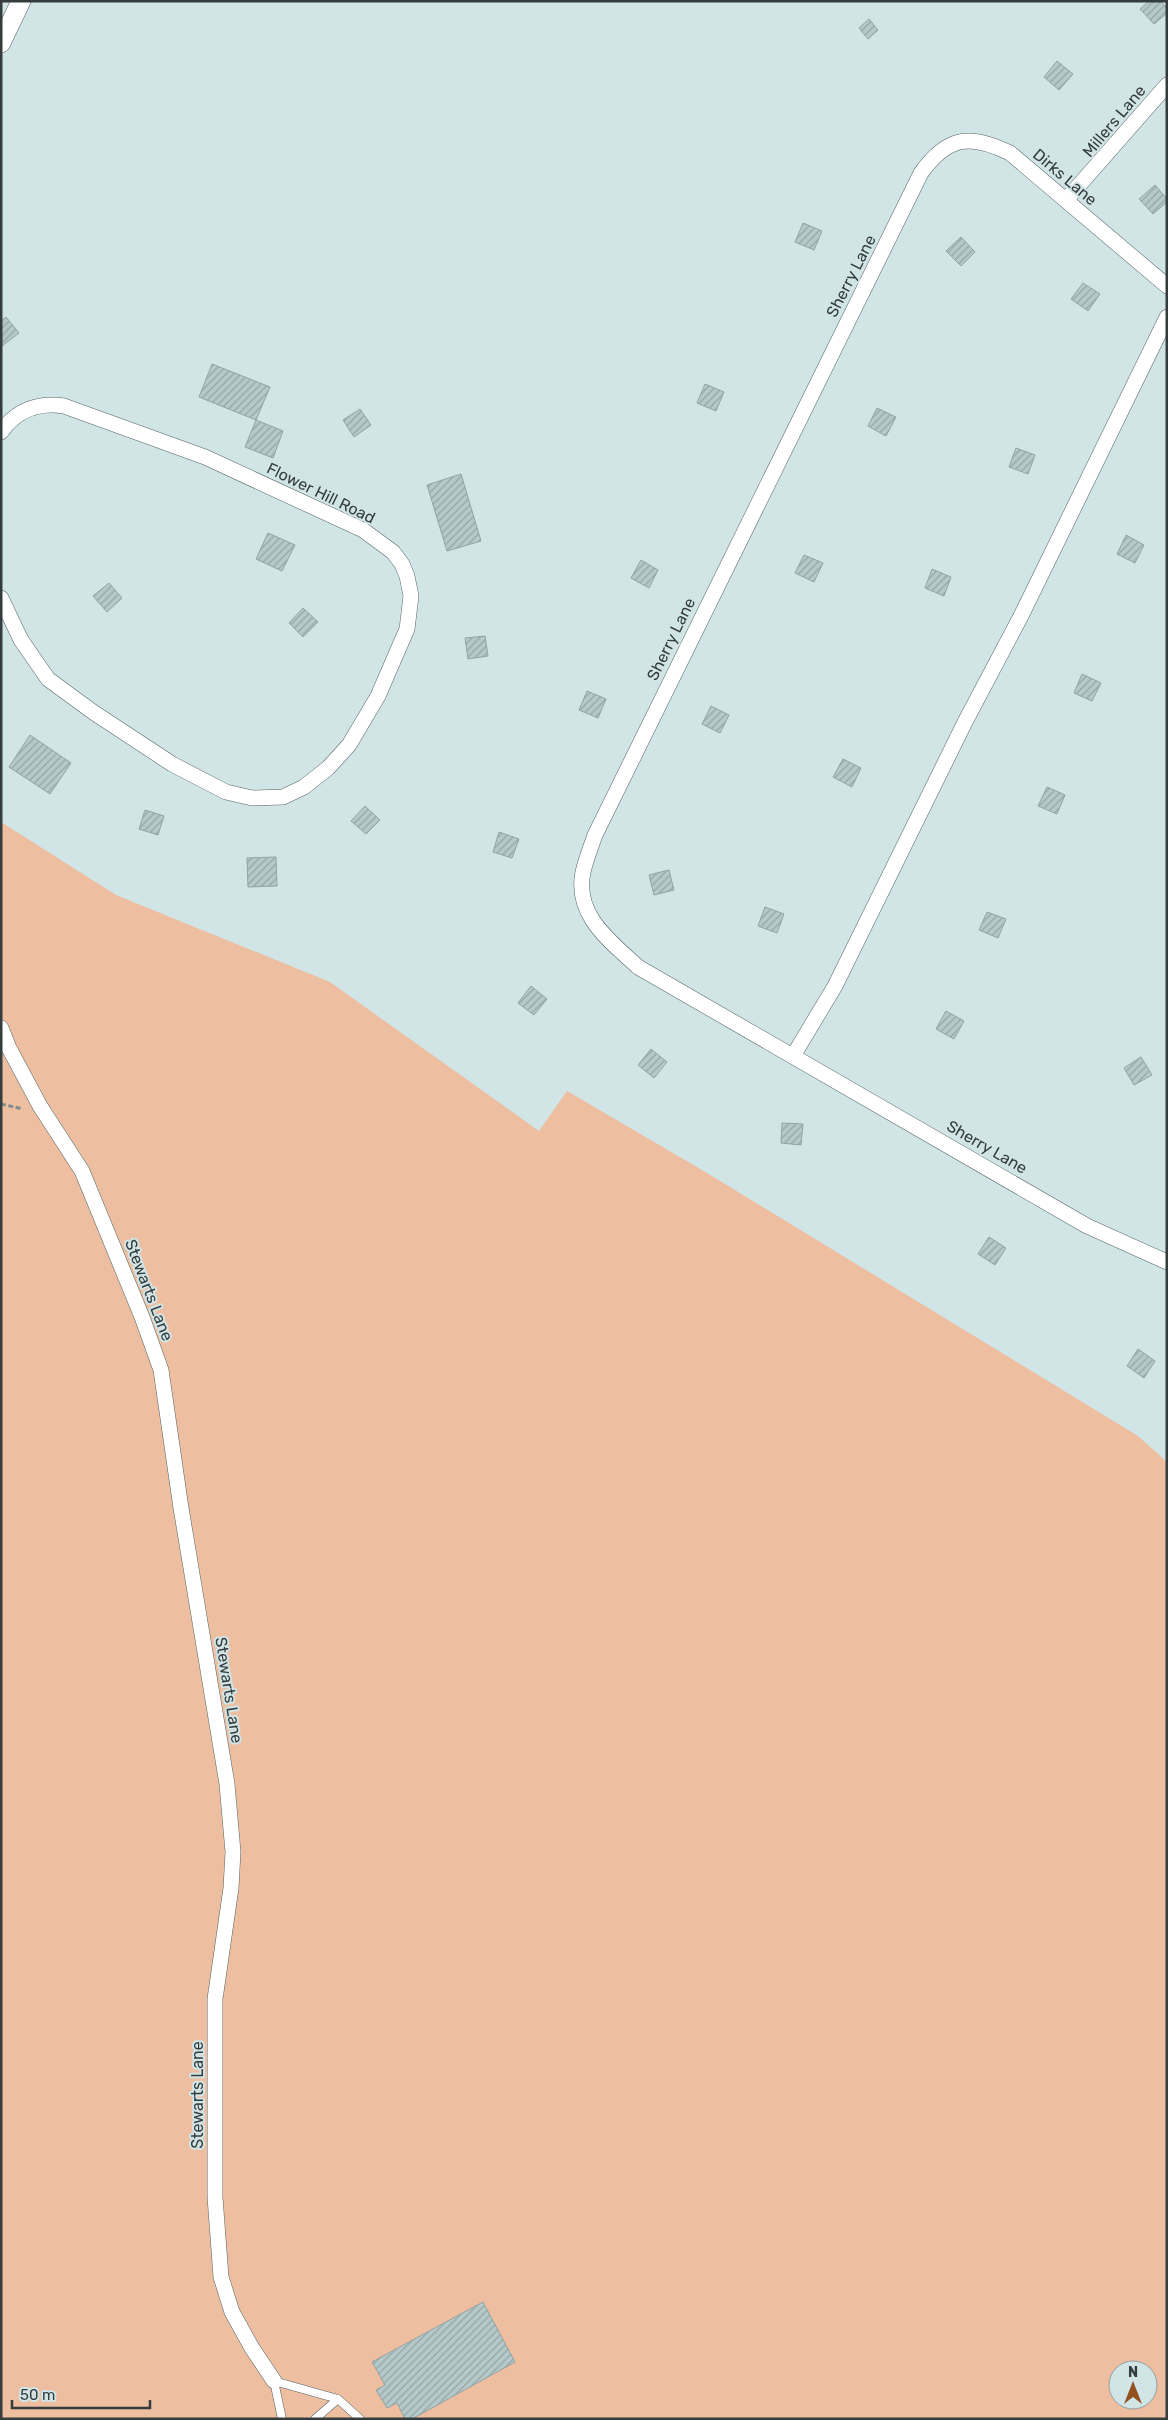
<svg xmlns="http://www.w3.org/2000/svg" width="1168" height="2420" font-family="Rubik,sans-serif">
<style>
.green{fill:#edbea0;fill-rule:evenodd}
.building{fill:url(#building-hatch);stroke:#91a3a5}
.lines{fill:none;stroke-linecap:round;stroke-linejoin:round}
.service-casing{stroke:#536465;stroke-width:9}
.minor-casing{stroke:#536465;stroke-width:16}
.tertiary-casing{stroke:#536465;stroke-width:20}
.path{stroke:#808d8e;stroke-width:3;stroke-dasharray:5 2.5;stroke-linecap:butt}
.service{stroke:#fff;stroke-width:8}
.minor{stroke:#fff;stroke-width:15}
.tertiary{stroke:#fff;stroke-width:19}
.labels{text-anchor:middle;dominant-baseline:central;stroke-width:4;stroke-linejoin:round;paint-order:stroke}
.street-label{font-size:16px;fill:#343c3d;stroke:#d1e4e6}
</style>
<defs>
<pattern id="building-hatch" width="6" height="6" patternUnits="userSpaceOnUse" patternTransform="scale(1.25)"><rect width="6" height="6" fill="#b6c9ca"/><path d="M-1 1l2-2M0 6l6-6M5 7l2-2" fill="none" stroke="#95a4a5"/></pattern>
</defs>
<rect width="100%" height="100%" fill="#d1e4e6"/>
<path class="green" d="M1 822 116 895 330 982 539 1131 567 1091 707 1173 1138 1436 1167 1462V2419H1ZM1118 2370H1148V2400H1118Z"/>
<path class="building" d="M1149 1H1160L1167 8V13L1154 24 1140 9Z
M869 19 878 30 868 39 859 28Z
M1057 61 1073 74 1059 90 1044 77Z
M1155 185 1167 199V202L1153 214 1139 199Z
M803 223 822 231 814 250 795 242Z
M961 237 975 252 961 266 946 251Z
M1083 283 1100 294 1088 311 1071 299Z
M6 317 19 333 2 346 1 321Z
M212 364 270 387 256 420 199 397Z
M705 384 724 392 716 411 697 403Z
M877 408 896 417 886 436 868 426Z
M360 409 371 425 354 437 343 420Z
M256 420 283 431 273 458 245 447Z
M1016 448 1035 455 1028 474 1009 467Z
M461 474 481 541 447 551 427 485Z
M268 533 295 545 282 571 256 559Z
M1126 535 1144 545 1135 563 1117 554Z
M804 555 823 563 814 582 795 573Z
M641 560 658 570 649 588 631 578Z
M932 569 951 577 944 596 925 588Z
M109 583 122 598 107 612 93 596Z
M303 608 318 622 303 637 289 623Z
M485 636 488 656 468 659 465 638Z
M1082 674 1101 683 1092 701 1074 693Z
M587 691 606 699 598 718 579 710Z
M711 706 729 715 720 733 702 724Z
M30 735 71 763 50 794 9 767Z
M843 759 861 768 852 787 833 777Z
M1047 787 1065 795 1057 814 1038 806Z
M365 806 380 820 366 834 351 821Z
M145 810 164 816 158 835 139 829Z
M499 832 519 839 512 858 493 852Z
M276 857 277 886 248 887 247 858Z
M669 870 674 890 654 895 649 875Z
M765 907 784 914 777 933 758 926Z
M987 912 1006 919 998 938 979 930Z
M531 986 547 999 534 1015 518 1003Z
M946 1011 964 1021 954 1039 936 1029Z
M651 1049 667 1062 654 1078 638 1065Z
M1141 1057 1152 1075 1134 1085 1124 1068Z
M782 1123 803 1124 801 1145 781 1143Z
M989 1237 1006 1248 995 1265 978 1254Z
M1138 1349 1155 1361 1144 1378 1127 1366Z
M483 2302 515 2362 412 2419H405L397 2403 387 2408 376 2390 385 2385 372 2362Z"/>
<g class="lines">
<g class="service-casing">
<path id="service" d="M282 2419 274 2381 338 2399 360 2419
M315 2419 338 2399"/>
</g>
<g class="minor-casing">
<path id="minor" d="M1066 200 1167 85
M1167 286 1010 153C971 134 948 135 921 173L595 835C591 847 586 859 583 872 574 915 610 941 638 967L1087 1226 1167 1262
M1 432C16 410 39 402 64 406L205 457 363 530 393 552 402 564 407 576 411 596 407 629 378 696 349 745 328 768 304 787 283 797 252 798 226 792 172 764 93 712 48 679 21 640 1 598
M1 1028 9 1048 40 1106 82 1171 142 1317 161 1370 181 1508 227 1784 233 1852 231 1888 215 1999V2197L221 2277 232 2312 252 2348 274 2381
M793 1056 835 986 965 722 1021 616 1167 317"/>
</g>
<g class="tertiary-casing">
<path id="tertiary" d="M1 43 21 1"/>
</g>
<path class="path" d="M1 1104 23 1109"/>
<use href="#service" class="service"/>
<use href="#minor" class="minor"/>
<use href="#tertiary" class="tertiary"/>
</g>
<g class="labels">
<g class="street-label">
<text transform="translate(1114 121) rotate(-50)">Millers Lane</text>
<text transform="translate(1065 177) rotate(40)">Dirks Lane</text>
<text transform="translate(851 276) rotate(-63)">Sherry Lane</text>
<text transform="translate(321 493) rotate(26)">Flower Hill Road</text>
<text transform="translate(671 639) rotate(-64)">Sherry Lane</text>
<text transform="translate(987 1147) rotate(30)">Sherry Lane</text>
<text transform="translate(149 1290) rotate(69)">Stewarts Lane</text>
<text transform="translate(229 1690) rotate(81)">Stewarts Lane</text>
<text transform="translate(197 2095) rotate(-90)">Stewarts Lane</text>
</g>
</g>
<rect width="1168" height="2420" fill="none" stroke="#343c3d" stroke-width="5"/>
<g transform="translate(1133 2385)"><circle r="24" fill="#d1e4e6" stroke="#92a1a2"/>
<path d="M0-4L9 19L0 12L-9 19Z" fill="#93511f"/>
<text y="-8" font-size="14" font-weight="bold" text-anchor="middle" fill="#343c3d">N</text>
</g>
<path d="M12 2400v8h138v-8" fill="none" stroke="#343c3d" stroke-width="2.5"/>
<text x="20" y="2400" font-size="15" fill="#343c3d" stroke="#d1e4e6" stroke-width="4" paint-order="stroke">50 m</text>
</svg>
